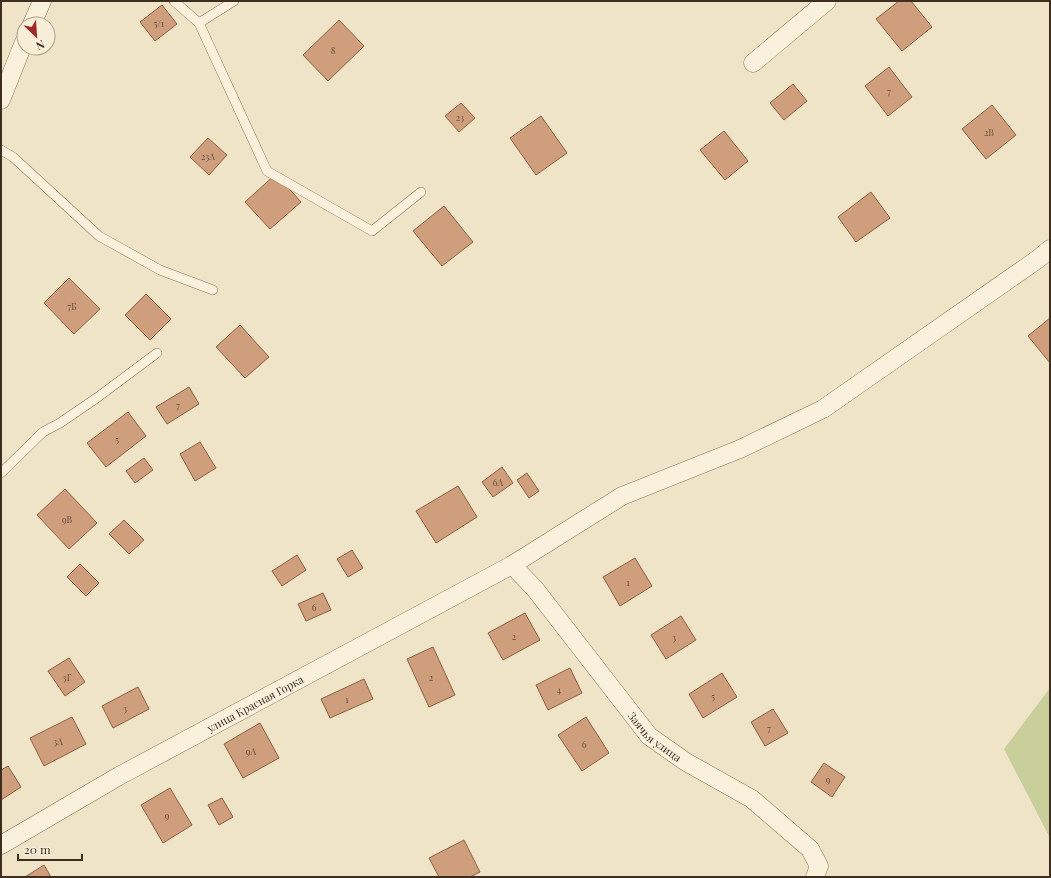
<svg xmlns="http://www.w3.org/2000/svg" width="1051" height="878" font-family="'Playfair Display',serif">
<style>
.green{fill:#c9cf9b}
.building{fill:#cf9f7d;stroke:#8d5f41}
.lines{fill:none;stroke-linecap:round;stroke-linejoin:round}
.lane-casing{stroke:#8d765c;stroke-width:10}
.street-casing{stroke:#8d765c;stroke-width:19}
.lane{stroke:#faf1dc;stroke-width:9}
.street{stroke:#faf1dc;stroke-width:18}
.labels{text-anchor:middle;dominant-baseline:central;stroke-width:4;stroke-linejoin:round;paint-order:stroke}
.number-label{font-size:9px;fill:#624a37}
.street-label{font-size:11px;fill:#3d2e20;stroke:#f7eed8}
</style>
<rect width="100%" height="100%" fill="#f0e4c8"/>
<path class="green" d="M1050 688V838L1004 749Z"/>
<path class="building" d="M899 1H911L932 27 902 51 876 19Z
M162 5 177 24 155 41 140 22Z
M339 20 364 46 328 81 303 55Z
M889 67 912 97 888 116 865 86Z
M793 84 807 101 784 120 770 103Z
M461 103 475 118 459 132 445 116Z
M992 105 1016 135 986 159 962 129Z
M541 116 567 153 536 175 510 138Z
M724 131 748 161 725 180 700 150Z
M208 138 227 155 209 175 190 157Z
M276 174 301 202 270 229 245 202Z
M871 192 890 218 856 242 838 217Z
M444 206 473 242 442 266 413 231Z
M69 278 100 309 74 334 44 303Z
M146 294 171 319 150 340 125 315Z
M1050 318V363L1028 336Z
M240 325 269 357 245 378 216 347Z
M189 387 199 404 167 424 156 407Z
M128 412 146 436 106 467 87 443Z
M200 442 216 468 195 481 180 454Z
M144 458 153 470 135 483 126 471Z
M502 467 513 483 493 497 482 482Z
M527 473 539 491 529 498 517 480Z
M458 486 477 517 436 543 416 511Z
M65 489 97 523 69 549 37 515Z
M124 520 144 540 129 554 109 534Z
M352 550 363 568 348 577 337 559Z
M297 555 306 570 282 586 272 571Z
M635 558 652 586 620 606 603 577Z
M80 564 99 583 86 596 67 577Z
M323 593 331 610 306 621 298 604Z
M525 613 540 640 503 660 488 633Z
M681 616 696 640 666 659 651 635Z
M433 647 455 695 429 707 407 659Z
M69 658 85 682 65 696 48 671Z
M570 668 582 693 548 710 536 685Z
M722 673 737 697 703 718 689 694Z
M364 679 373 699 330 718 321 699Z
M138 687 149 709 113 728 102 706Z
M773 709 788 733 765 746 751 722Z
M72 717 86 744 44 766 30 738Z
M586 717 609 753 582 771 558 735Z
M260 723 279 758 243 778 224 744Z
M824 763 845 777 832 797 811 782Z
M8 766 21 787 1 800V770Z
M170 788 192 825 163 843 141 805Z
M222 798 233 817 219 825 208 805Z
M464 840 480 872 470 877H439L429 858Z
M44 865 51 877H25Z"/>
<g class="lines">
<g class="lane-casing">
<path id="lane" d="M174 1 199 23 267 171 372 231 421 192
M199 23 234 1
M1 150 13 157 99 236 160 270 213 290
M1 473 43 432 60 423 98 397 157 353"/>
</g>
<g class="street-casing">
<g id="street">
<path d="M32 24 42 1"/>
<path d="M753 63 827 1"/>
<path d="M1 100 24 42"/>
<path id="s1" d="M512 565 535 589 649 736 686 762 752 799 810 849 819 866 815 877"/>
<path id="s2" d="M1 845 119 776 512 565 622 496 740 449 823 409 1038 259 1050 249"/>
</g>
</g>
<use href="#lane" class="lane"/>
<use href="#street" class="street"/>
</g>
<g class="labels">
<g class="number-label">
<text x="159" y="23">5/1</text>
<text x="333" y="50">8</text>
<text x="889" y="91">7</text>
<text x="460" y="117">23</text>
<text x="989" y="132">2В</text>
<text x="208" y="156">23А</text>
<text x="72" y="306">7Б</text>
<text x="178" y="405">7</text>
<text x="117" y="439">5</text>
<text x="498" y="482">6А</text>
<text x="67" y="519">9В</text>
<text x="628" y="582">1</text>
<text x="314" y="607">6</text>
<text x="514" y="636">2</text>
<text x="674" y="637">3</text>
<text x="67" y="677">3Г</text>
<text x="431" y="677">2</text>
<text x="559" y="689">4</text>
<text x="713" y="696">5</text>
<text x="347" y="699">1</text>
<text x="125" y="708">3</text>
<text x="769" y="728">7</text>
<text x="58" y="741">3А</text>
<text x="584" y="744">6</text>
<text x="251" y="751">9А</text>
<text x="828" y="779">9</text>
<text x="167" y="815">9</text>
</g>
<g class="street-label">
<text stroke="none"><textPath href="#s2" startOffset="291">улица Красная Горка</textPath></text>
<text stroke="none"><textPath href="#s1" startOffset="224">Заячья улица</textPath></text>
</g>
</g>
<rect width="1051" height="878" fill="none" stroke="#3d2e20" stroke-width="4"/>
<g transform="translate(36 36) rotate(155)"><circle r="19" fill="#f7eed8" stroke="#ada18e"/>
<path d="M0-3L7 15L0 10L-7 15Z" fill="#9e2a2b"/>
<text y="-6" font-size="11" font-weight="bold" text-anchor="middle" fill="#3d2e20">N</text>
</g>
<path d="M18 854v6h64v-6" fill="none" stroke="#3d2e20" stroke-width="2"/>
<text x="24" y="854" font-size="12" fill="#3d2e20" stroke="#f7eed8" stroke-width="3" paint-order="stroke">20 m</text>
</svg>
